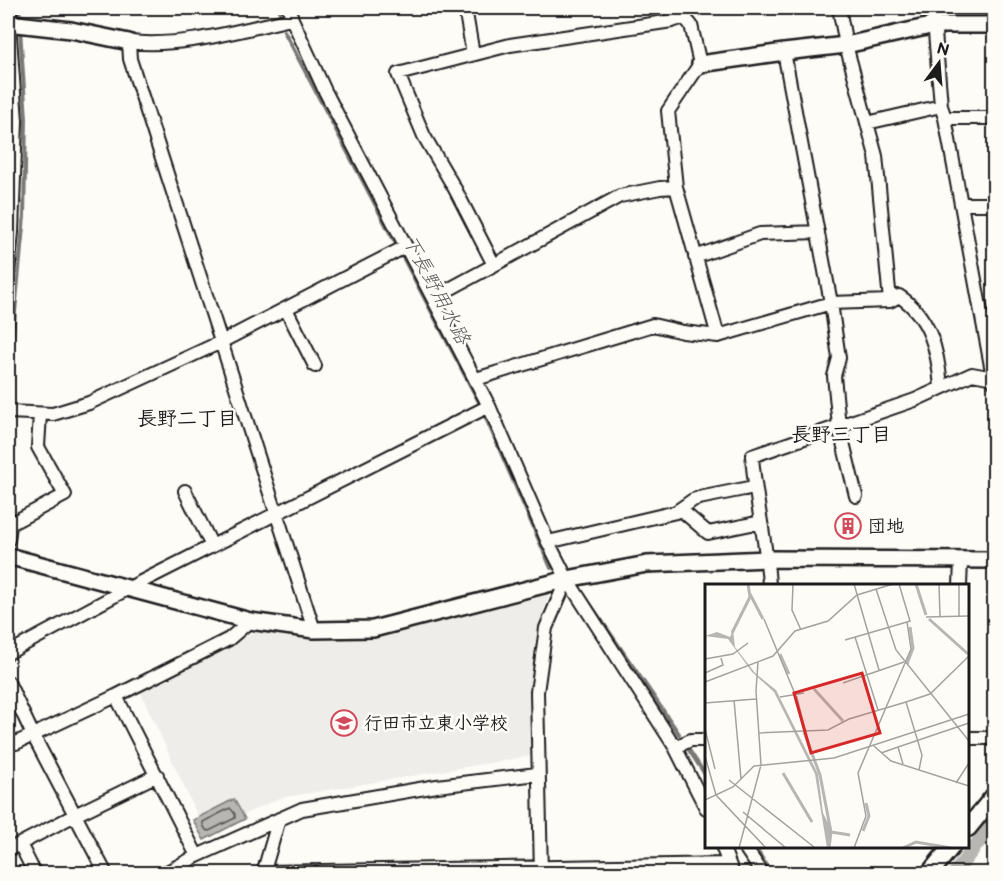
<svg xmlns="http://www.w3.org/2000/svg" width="1002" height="881" font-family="'Balsamiq Sans','Klee One',sans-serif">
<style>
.built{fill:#eeede9}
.water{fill:#b7b6b2;stroke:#797876;stroke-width:1.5}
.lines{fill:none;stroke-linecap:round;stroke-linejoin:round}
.shore{stroke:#5a5a58;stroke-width:1.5}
.stream{stroke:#797876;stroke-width:4}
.canal{stroke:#b7b6b2;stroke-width:14}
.minor-casing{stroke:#1c1c1c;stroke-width:16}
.tertiary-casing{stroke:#1c1c1c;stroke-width:20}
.secondary-casing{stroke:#1c1c1c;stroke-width:21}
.minor{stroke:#fdfcf7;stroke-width:12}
.tertiary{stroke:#fdfcf7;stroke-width:15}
.secondary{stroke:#fdfcf7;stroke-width:16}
.labels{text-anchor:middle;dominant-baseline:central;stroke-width:5;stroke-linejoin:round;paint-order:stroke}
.poi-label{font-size:18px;font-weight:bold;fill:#1c1c1c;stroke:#fdfcf7;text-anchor:start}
.water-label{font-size:20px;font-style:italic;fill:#5a5a58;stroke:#fdfcf7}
.neighbourhood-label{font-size:20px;font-weight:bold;fill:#1c1c1c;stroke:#fdfcf7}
.inset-river{fill:none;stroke:#b7b6b2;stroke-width:3}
.inset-road{fill:none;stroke:#a3a29f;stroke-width:1.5}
.view{fill:#d62828;fill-opacity:0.15;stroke:#d62828;stroke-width:3}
.inset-edge{fill:none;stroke:#1c1c1c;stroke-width:3}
</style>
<rect width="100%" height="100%" fill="#fdfcf7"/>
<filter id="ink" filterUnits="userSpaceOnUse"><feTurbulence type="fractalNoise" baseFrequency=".0167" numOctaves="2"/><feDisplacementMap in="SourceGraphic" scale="12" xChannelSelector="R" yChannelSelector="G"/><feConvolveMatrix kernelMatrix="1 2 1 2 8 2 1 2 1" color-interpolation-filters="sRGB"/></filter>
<g filter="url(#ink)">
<path class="built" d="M552 585 537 630 529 691 536 755 280 798 205 832 139 689 255 632 325 638 371 634 411 627Z"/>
<path class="water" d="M234 799 245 819 204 840 193 820Z"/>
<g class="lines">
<path class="shore" d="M230 808 235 814V818L209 831 206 830 203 825V822Z"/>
<path class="stream" d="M19 8 20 22
M279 8 280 15
M284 31 479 402 551 568
M8 387 24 216 26 119 20 29
M584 595 679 734
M689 750 706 776
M754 846 772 874"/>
<path class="canal" d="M954 874 994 822"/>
<g class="minor-casing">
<path id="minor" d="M289 8 292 19 325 91 489 406 548 542
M465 8 473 54
M839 8 846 45 876 156 890 301
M933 8 941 106 945 118 994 382
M292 19C239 30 183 48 129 42L130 59 314 630
M784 52 831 303 839 358 834 376 839 426 856 496
M945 118H994
M867 123 941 106
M962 204H994
M695 257 760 234 818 232
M494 265 620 196 660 188 676 187 718 336 831 303 890 301 899 296C930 316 938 351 941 387
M8 273 12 232 16 121 9 23
M433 298 494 265 455 189 424 136 398 74 510 45 672 21 684 17 691 25 700 64 668 111 676 187
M286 309 315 366
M476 379 653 325 683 332 718 336
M8 412 53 414 89 403 221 342 405 247
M185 491 212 546
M680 509 708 533 761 522
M8 540 10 525 12 523 65 495 38 447 40 414
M567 579 548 542 676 512 693 500 699 498 754 487
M769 586C767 542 755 500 752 456L915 400 972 374 994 378
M960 586 961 560
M8 653 129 588 489 406
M8 682 33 735 106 874
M116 696 197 856
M968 738H994
M16 743 116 696 229 639 250 621
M675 747 691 740H706
M20 844 35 874
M722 846 733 874
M744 846 763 874
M8 850 77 814 157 775
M263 872 729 864
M163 874 197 856 302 809 437 786 537 774
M263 874 279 819
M541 874 537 692 546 628 567 579 675 747 706 808"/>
</g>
<g class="tertiary-casing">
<path id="tertiary" d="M8 8 9 23
M8 23 71 30 129 42
M700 64 784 52 846 45 935 25H994
M8 556 250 621 314 630 373 629 567 579 647 564 768 559 994 560"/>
</g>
<g class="secondary-casing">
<path id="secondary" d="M968 828 994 796
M929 874 952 846"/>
</g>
<use href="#minor" class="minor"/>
<use href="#tertiary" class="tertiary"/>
<use href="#secondary" class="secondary"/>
</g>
</g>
<defs>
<g id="building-ring" transform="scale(1.35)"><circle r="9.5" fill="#fdfcf7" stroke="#d1495b" stroke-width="1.5"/><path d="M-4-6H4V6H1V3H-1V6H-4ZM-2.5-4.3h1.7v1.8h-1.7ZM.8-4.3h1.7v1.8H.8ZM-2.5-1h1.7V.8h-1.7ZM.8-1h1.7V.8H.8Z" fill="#d1495b"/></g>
<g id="school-ring" transform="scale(1.35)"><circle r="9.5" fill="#fdfcf7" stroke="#d1495b" stroke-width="1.5"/><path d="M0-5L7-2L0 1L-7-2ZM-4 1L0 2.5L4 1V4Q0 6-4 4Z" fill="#d1495b"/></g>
</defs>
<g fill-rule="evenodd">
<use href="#building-ring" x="848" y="526"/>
<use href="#school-ring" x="344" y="723"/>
</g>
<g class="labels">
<g class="poi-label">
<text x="868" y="526">団地</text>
<text x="364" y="723">行田市立東小学校</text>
</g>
<g class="water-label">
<text transform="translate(436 290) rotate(62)">下長野用水路</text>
</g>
<g class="neighbourhood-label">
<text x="187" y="419">長野二丁目</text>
<text x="841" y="435">長野三丁目</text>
</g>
</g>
<g transform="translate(705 584)">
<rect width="264" height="264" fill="#fdfcf7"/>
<path d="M28 46 30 63 50 89 71 106 113 190 118 229 127 247 122 264 110 190 69 108 47 88 23 55 0 52 12 48 25 53Z" fill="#b7b6b2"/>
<path class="inset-river" d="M211 0 221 31M45 10 58 35M224 35 263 70M27 49 45 13 43 0M75 70 84 90M202 80 208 64 205 43M109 105 138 137M91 112 99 145M99 148 115 191 126 248 124 264M78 189 107 238M158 247 164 232 161 219M126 248 145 251M198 264 211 258 246 264"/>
<path class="inset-road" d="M88 0 87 26 96 46M149 0 174 86M234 0 235 32M254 0V32M171 5 191 66 264 157M221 33 264 32M59 35 90 110M150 53 173 126M140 56 202 38M0 75 28 70 43 59M0 89 18 81 16 74M0 98 68 72 90 47 123 37 152 11 188 0M138 99 199 78M75 113 99 109M29 116 36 195M0 119 51 115M0 145 10 185M54 149 123 146 144 135 201 118M169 162 186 177 264 202M193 163 264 139M176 169 193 163 198 180M0 172 11 211 61 264M214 186 217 171 201 118 225 110 264 72M24 196 109 263M251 199 264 179M0 216 28 203 49 182 129 174 264 130M38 228 81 264M34 264 56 181 51 107 53 78M149 264 161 232 153 189 206 65 202 38 205 37 194 0"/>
<path class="view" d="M157 89 175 149 106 169 89 109Z"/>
<rect width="264" height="264" class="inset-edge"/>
</g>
<rect width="1002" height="881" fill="none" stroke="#fdfcf7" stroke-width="30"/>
<rect x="15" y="15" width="972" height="851" fill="none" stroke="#1c1c1c" stroke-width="2" filter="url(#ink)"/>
<g transform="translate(939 63) rotate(16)" stroke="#fdfcf7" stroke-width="4.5" paint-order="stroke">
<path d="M0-4.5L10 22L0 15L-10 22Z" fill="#1c1c1c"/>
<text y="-9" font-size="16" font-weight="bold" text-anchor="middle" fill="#1c1c1c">N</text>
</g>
</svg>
